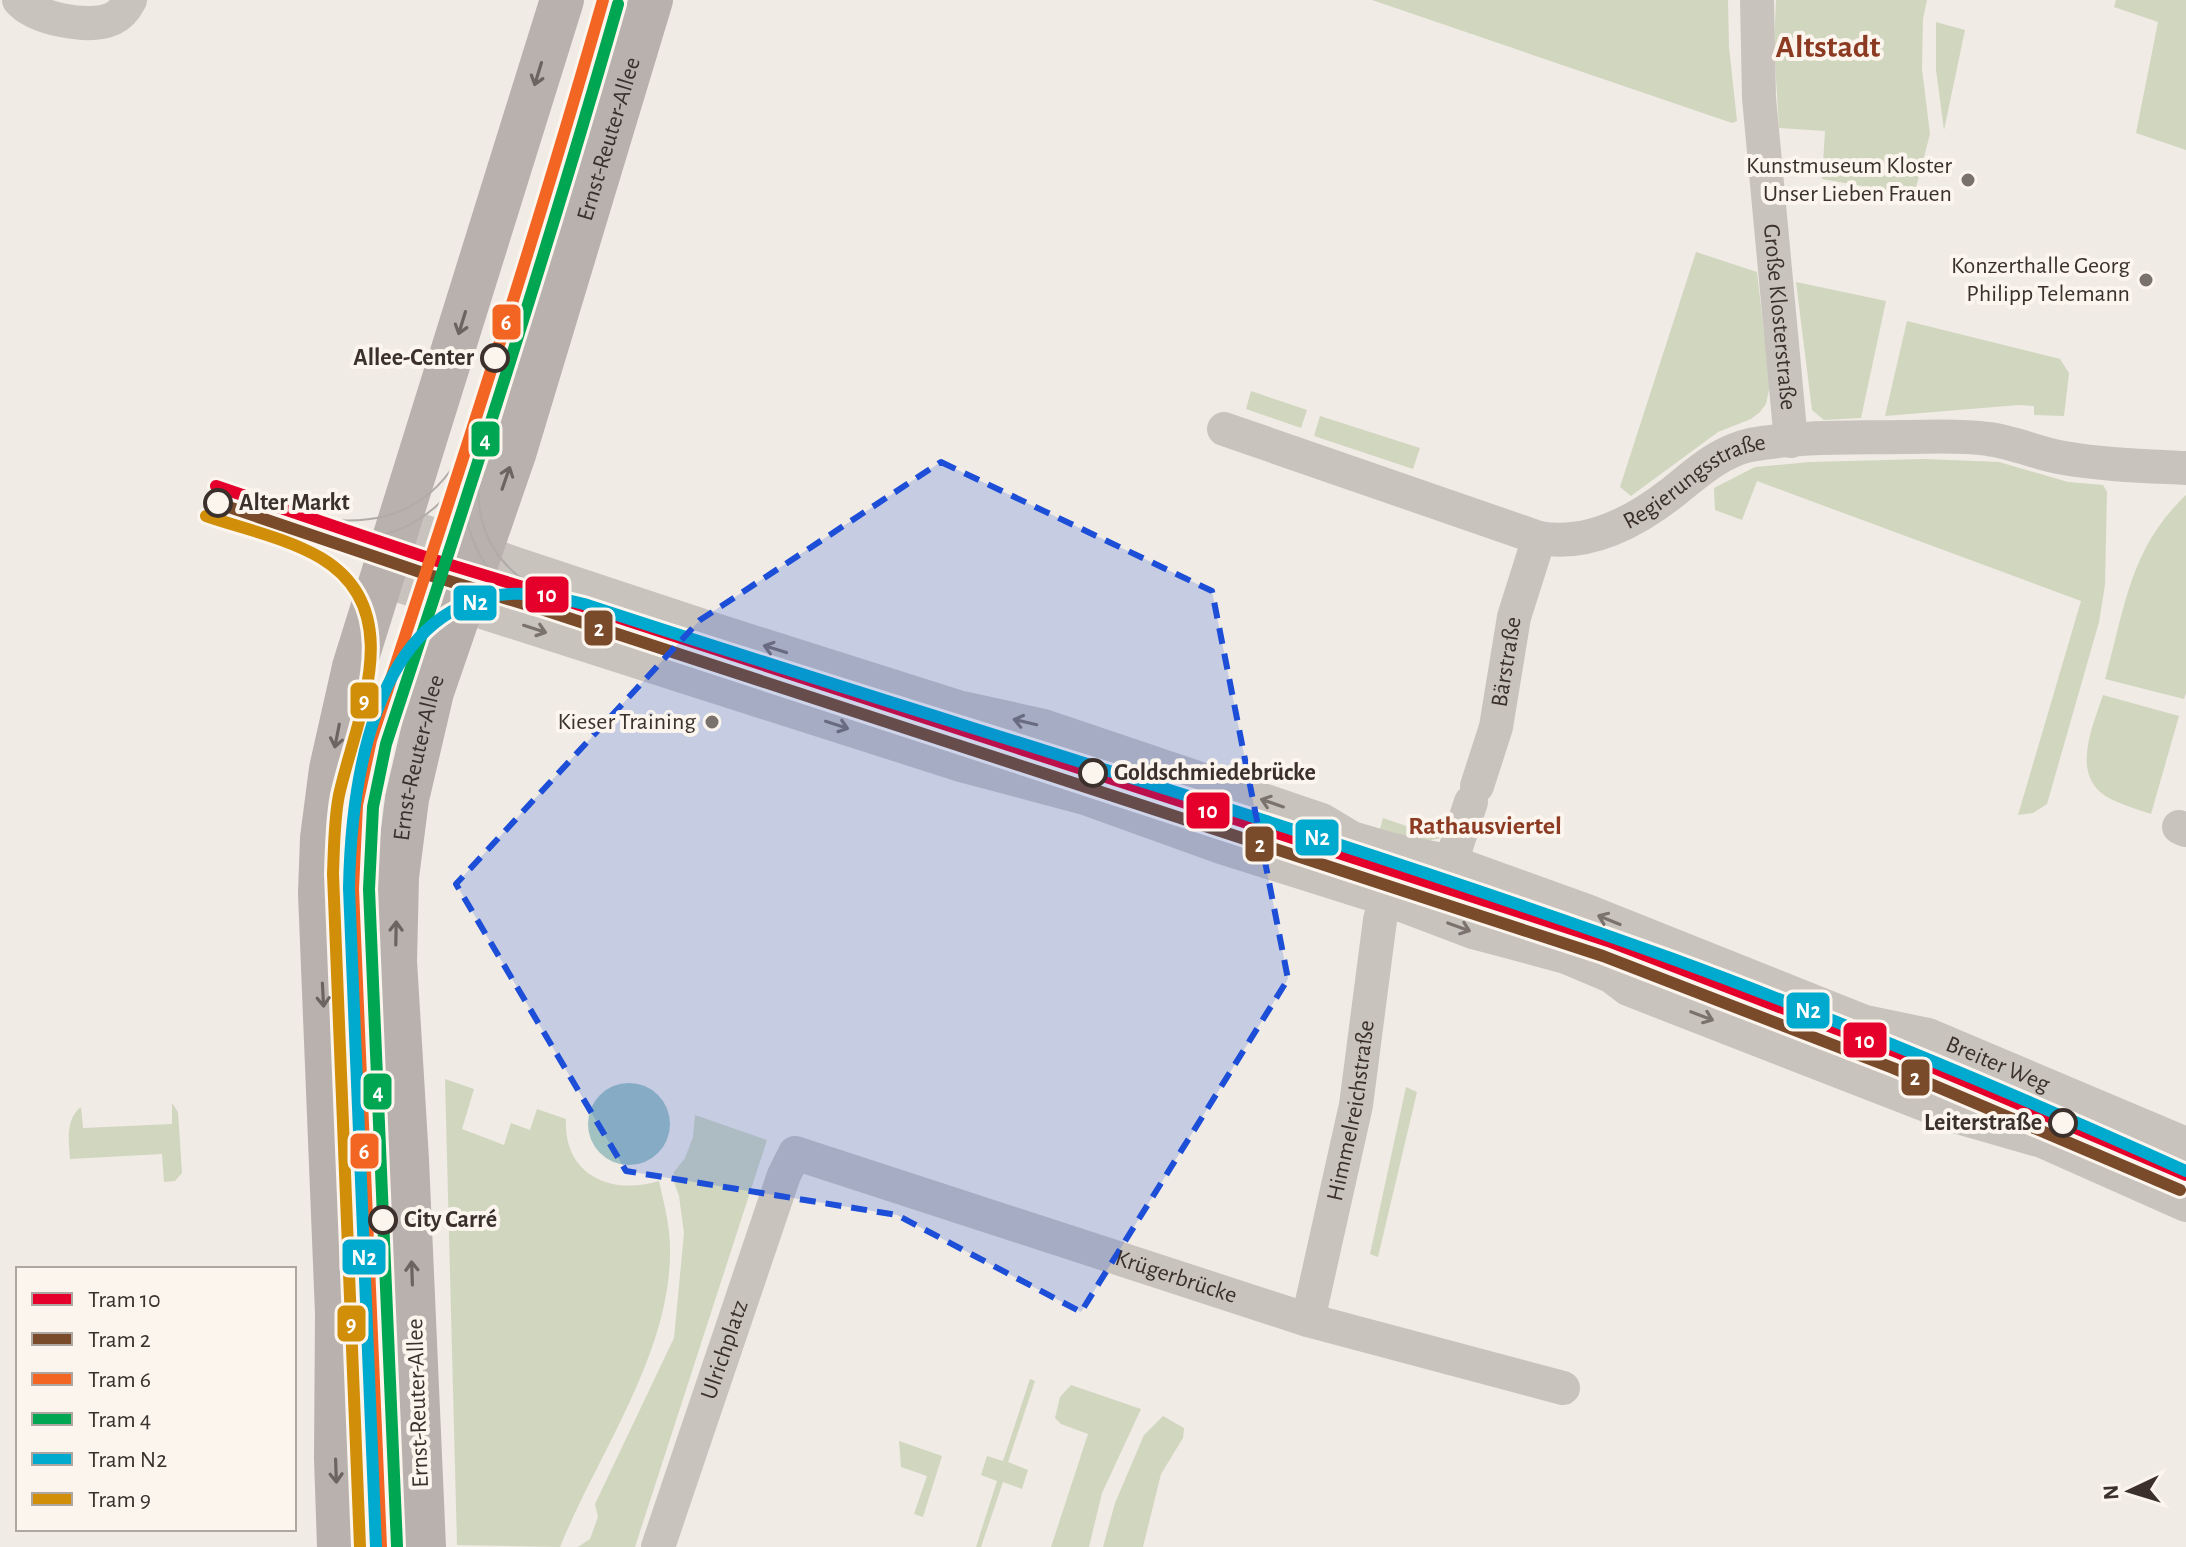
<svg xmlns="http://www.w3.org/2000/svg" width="2186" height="1547" font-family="'Alegreya Sans',sans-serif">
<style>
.green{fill:#d1d6bf}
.water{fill:#a1c2c1}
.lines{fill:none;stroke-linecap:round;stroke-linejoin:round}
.minor{stroke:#c9c3be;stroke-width:34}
.major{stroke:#b8b1ad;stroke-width:44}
.tram{stroke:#b1aca8;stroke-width:2}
.tram-1-casing{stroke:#fbf5ee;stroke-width:18}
.tram-2-casing{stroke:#fbf5ee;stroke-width:18}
.tram-3-casing{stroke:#fbf5ee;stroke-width:18}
.tram-4-casing{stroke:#fbf5ee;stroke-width:18}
.tram-5-casing{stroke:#fbf5ee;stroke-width:18}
.tram-6-casing{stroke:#fbf5ee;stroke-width:18}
.tram-1{stroke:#e4002b;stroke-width:12}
.tram-2{stroke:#7a4b2a;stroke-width:12}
.tram-3{stroke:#f26522;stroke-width:12}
.tram-4{stroke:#00a651;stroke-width:12}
.tram-5{stroke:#00a9ce;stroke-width:12}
.tram-6{stroke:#d18e09;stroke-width:12}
.oneway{stroke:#6d645f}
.oneway2{stroke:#7b726d}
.marked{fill:#1d4ed8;fill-opacity:0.2;stroke:#1d4ed8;stroke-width:6;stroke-dasharray:16 10;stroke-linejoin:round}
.poi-dot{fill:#7a716c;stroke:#fbf5ee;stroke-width:3}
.stop-dot{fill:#fbf5ee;stroke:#3b302b;stroke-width:4}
.labels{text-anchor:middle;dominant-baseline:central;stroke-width:8;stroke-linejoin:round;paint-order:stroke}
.street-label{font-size:24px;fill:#3b302b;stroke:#fbf5ee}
.poi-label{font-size:24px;fill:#3b302b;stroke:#fbf5ee;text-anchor:end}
.stop-label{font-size:24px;font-weight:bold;fill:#3b302b;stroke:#fbf5ee;text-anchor:start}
.neighbourhood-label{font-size:26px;font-weight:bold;fill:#8c3b22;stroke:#fbf5ee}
.district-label{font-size:32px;font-weight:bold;fill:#8c3b22;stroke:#fbf5ee}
.line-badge{stroke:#fbf5ee;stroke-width:3}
.badge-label{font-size:22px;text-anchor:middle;font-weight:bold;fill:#fff}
</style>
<rect width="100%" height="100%" fill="#f0ebe5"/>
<path class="green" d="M1372 0H1728L1729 47 1737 121 1732 123Z
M1776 0H1927L1923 19 1922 69 1930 134 1914 195 1822 179 1825 131 1779 128 1774 45Z
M2116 0H2186V150L2136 133 2158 22 2114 7Z
M1936 22 1965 30 1944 130 1936 70Z
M1696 252 1757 272 1770 385 1766 404 1760 412 1751 419 1718 432 1631 496 1620 487Z
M1796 282 1886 301 1861 418 1824 420 1812 410Z
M1907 321 2060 359 2069 373 2064 416 2034 415V406L2019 405 1885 416Z
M1251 391 1307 410 1301 428 1246 409Z
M1320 416 1420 448 1413 469 1314 436Z
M1925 459 1999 462 2068 482 2103 485 2107 492 2105 585 2099 622 2047 804 2033 813 2018 815 2081 601 1757 481 1742 520 1715 510 1714 488 1755 467 1810 462Z
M2186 495V693L2184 699 2105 679C2125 607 2130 548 2186 495Z
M2103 695 2179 716 2151 814C2139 810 2126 806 2115 801 2068 781 2091 731 2103 695Z
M1383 818 1441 838 1422 842 1380 829Z
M445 1079 474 1089 462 1129 504 1145 511 1123 530 1130 537 1109 566 1119C563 1174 610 1196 659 1181 664 1203 670 1226 670 1248 672 1352 598 1453 560 1547L457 1545Z
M1406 1087 1417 1092 1378 1257 1370 1254Z
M172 1103 178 1112 182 1173 175 1181 164 1182 162 1154 70 1159C69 1141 65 1119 81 1107L83 1128 172 1124Z
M695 1115 767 1140 635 1547H578L590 1539 598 1517 595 1504 674 1338 684 1233 679 1196 673 1179 674 1172 685 1158 693 1137Z
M1030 1379 1035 1381 1008 1462 1028 1470 1022 1489 1003 1482 981 1547H976L997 1481 981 1475 987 1456 1003 1461Z
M1071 1385 1141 1409 1102 1493 1089 1547H1051L1088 1434 1061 1424 1055 1418 1060 1397Z
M1163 1416 1184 1428 1183 1438 1161 1474 1143 1547H1103L1115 1503 1144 1435Z
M899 1441 942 1456 923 1517 914 1514 927 1476 901 1467Z"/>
<path class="water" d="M588 1124a41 41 0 1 1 82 0a41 41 0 1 1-82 0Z"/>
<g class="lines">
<g class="minor">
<path d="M19 0C35 19 89 29 112 19 121 15 126 8 130 0"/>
<path id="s1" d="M1757 0 1759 98 1791 441"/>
<path id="s2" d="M1224 429 1539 538C1589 547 1635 522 1673 492 1697 473 1719 452 1750 445 1799 436 1853 438 1902 437 1931 437 1960 435 1988 439 2014 442 2038 454 2064 458 2104 465 2146 466 2186 468"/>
<path id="s3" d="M400 523 516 564 718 631 958 707 1044 726 1322 820 1352 838 1393 850 1451 862 1587 911 1865 1022 1928 1035 2186 1144"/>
<path d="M382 580 961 765 1085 798 1221 847 1386 899 1473 932 1566 957 1611 976 1628 989 1954 1116 2042 1141 2186 1205"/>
<path id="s4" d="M1477 786 1496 727 1514 617 1539 538"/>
<path d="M2179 827 2186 830"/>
<path d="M1451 862 1471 802"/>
<path id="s5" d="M1308 1320 1356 1105 1380 920 1386 899"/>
<path id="s6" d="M658 1547 784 1175 795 1153 1308 1320 1563 1388"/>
</g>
<g class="major">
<path d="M339 1547 336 1458 337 1313 320 893 322 838 331 769 354 667 562 0"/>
<path id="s7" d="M424 1547 407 1160 395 961 397 877 407 799 432 692 515 451 651 0"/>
</g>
<path class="tram" d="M601 7 603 0
M488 421C468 496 473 559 549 595
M464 472C460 521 477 575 524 598
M299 515C361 528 418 521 455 464 467 447 473 426 480 407
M292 526C314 531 337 537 360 537 421 536 463 488 483 435
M382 707C389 690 394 671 405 656 446 593 520 590 585 608"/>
<g class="tram-1-casing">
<path id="tram-1" d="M216 486 431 559 549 595 1608 941 1899 1053 2186 1175"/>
</g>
<g class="tram-2-casing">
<path id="tram-2" d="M211 501 426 574 544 610 1603 956 1893 1068 2180 1190"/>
</g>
<g class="tram-3-casing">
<path id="tram-3" d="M381 1547 353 889 357 805 371 740C452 494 532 249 603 0"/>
</g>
<g class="tram-4-casing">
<path id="tram-4" d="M397 1546 369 889 373 807 386 744C467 498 547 253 618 4"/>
</g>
<g class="tram-5-casing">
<path id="tram-5" d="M376 1547 349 888C351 786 372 614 499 595 527 591 556 597 584 604 946 723 1314 829 1673 959 1847 1023 2017 1095 2186 1171"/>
</g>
<g class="tram-6-casing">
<path id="tram-6" d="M206 516C244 529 287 538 321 558 410 611 356 718 339 795 334 820 334 849 333 874L360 1547"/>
</g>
<use href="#tram-1" class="tram-1"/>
<use href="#tram-2" class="tram-2"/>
<use href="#tram-3" class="tram-3"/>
<use href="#tram-4" class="tram-4"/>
<use href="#tram-5" class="tram-5"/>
<use href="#tram-6" class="tram-6"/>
</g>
<defs><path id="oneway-shaft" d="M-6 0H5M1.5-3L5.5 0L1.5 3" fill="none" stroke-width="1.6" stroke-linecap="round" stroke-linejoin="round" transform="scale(2)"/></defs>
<g class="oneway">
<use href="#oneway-shaft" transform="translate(538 74) rotate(107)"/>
<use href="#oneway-shaft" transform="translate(462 323) rotate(107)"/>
<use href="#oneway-shaft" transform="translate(506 478) rotate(-71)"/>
<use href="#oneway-shaft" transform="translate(337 736) rotate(101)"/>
<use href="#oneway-shaft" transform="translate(396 933) rotate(-89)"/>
<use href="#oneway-shaft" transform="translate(323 995) rotate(87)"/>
<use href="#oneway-shaft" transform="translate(412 1273) rotate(-92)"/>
<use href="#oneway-shaft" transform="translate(336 1471) rotate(88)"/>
</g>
<g class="oneway2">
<use href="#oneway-shaft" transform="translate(535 629) rotate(18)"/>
<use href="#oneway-shaft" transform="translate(775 649) rotate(-163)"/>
<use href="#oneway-shaft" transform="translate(1025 722) rotate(-167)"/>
<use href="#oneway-shaft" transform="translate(837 725) rotate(18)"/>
<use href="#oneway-shaft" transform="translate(1272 803) rotate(-161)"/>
<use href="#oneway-shaft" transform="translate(1609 920) rotate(-158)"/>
<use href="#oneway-shaft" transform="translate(1459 927) rotate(20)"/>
<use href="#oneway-shaft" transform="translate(1702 1016) rotate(21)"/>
</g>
<path class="marked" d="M941 462 1212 591 1288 979 1081 1312 897 1215 626 1171 456 884 700 620Z"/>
<g class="poi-dot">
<circle cx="1968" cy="180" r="8"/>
<circle cx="2146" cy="280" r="8"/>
<circle cx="712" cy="722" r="8"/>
</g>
<g class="stop-dot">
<circle cx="495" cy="358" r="13"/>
<circle cx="218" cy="503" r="13"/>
<circle cx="1093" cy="773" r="13"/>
<circle cx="2063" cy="1123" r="13"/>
<circle cx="383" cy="1220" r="13"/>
</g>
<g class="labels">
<g class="street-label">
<text stroke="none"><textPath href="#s7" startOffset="1440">Ernst-Reuter-Allee</textPath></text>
<text stroke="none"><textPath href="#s1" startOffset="318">Große Klosterstraße</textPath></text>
<text stroke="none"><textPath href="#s2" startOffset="504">Regierungsstraße</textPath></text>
<text stroke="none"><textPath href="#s4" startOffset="128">Bärstraße</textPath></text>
<text stroke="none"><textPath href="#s7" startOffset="792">Ernst-Reuter-Allee</textPath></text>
<text stroke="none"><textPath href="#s3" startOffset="1690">Breiter Weg</textPath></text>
<text stroke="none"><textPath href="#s5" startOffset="214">Himmelreichstraße</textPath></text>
<text stroke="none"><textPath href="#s6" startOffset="818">Krügerbrücke</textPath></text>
<text stroke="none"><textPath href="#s6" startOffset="208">Ulrichplatz</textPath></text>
<text transform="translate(418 1403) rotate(-92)">Ernst-Reuter-Allee</text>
</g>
<g class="poi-label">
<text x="1952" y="166">Kunstmuseum Kloster<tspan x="1952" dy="28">Unser Lieben Frauen</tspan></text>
<text x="2130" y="266">Konzerthalle Georg<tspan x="2130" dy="28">Philipp Telemann</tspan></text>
<text x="696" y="722">Kieser Training</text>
</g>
<g class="stop-label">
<text x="474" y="358" text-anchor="end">Allee-Center</text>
<text x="239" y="503">Alter Markt</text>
<text x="1114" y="773">Goldschmiedebrücke</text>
<text x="2042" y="1123" text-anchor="end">Leiterstraße</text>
<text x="404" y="1220">City Carré</text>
</g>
<g class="neighbourhood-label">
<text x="1485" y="826">Rathausviertel</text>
</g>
<g class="district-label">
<text x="1828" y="47">Altstadt</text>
</g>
</g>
<g class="line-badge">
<rect x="491" y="303" width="31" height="38" rx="8" fill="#f26522"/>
<rect x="470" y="420" width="31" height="38" rx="8" fill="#00a651"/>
<rect x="524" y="575" width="46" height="39" rx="8" fill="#e4002b"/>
<rect x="452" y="584" width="46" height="38" rx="8" fill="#00a9ce"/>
<rect x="583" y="609" width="31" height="38" rx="8" fill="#7a4b2a"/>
<rect x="349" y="681" width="31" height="39" rx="8" fill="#d18e09"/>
<rect x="1185" y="791" width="46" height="39" rx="8" fill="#e4002b"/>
<rect x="1294" y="818" width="46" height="39" rx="8" fill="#00a9ce"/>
<rect x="1244" y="825" width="31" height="38" rx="8" fill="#7a4b2a"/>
<rect x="1785" y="991" width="46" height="39" rx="8" fill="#00a9ce"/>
<rect x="1842" y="1021" width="46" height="38" rx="8" fill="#e4002b"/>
<rect x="1900" y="1058" width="31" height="39" rx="8" fill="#7a4b2a"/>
<rect x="362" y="1072" width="31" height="39" rx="8" fill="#00a651"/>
<rect x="349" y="1132" width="31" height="38" rx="8" fill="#f26522"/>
<rect x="341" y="1238" width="46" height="38" rx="8" fill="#00a9ce"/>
<rect x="336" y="1304" width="31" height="39" rx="8" fill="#d18e09"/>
</g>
<g class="badge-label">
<text x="506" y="330">6</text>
<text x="485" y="447">4</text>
<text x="547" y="602">10</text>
<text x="475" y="610">N2</text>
<text x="599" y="636">2</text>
<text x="364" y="708">9</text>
<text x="1208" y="818">10</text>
<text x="1317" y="845">N2</text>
<text x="1260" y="852">2</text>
<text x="1808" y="1018">N2</text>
<text x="1865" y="1048">10</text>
<text x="1915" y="1085">2</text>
<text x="378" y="1099">4</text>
<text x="364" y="1159">6</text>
<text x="364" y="1265">N2</text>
<text x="351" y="1331">9</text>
</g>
<rect x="16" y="1267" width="280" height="264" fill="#fbf5ee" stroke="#aea6a0" stroke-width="2"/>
<rect x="32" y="1293" width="40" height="12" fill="#e4002b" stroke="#aea6a0" stroke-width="2"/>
<text x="88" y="1307" font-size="24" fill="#3b302b">Tram 10</text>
<rect x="32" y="1333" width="40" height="12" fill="#7a4b2a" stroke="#aea6a0" stroke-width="2"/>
<text x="88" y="1347" font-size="24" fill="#3b302b">Tram 2</text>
<rect x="32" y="1373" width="40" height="12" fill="#f26522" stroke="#aea6a0" stroke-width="2"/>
<text x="88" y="1387" font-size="24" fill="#3b302b">Tram 6</text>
<rect x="32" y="1413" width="40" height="12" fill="#00a651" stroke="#aea6a0" stroke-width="2"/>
<text x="88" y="1427" font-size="24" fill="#3b302b">Tram 4</text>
<rect x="32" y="1453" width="40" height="12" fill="#00a9ce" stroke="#aea6a0" stroke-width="2"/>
<text x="88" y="1467" font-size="24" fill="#3b302b">Tram N2</text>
<rect x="32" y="1493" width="40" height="12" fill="#d18e09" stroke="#aea6a0" stroke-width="2"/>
<text x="88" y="1507" font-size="24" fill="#3b302b">Tram 9</text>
<g transform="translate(2130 1491) rotate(266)" stroke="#fbf5ee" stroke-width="6" paint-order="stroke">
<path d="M0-6L14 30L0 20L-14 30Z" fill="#3b302b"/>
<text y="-12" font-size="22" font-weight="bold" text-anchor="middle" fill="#3b302b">N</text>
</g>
</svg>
